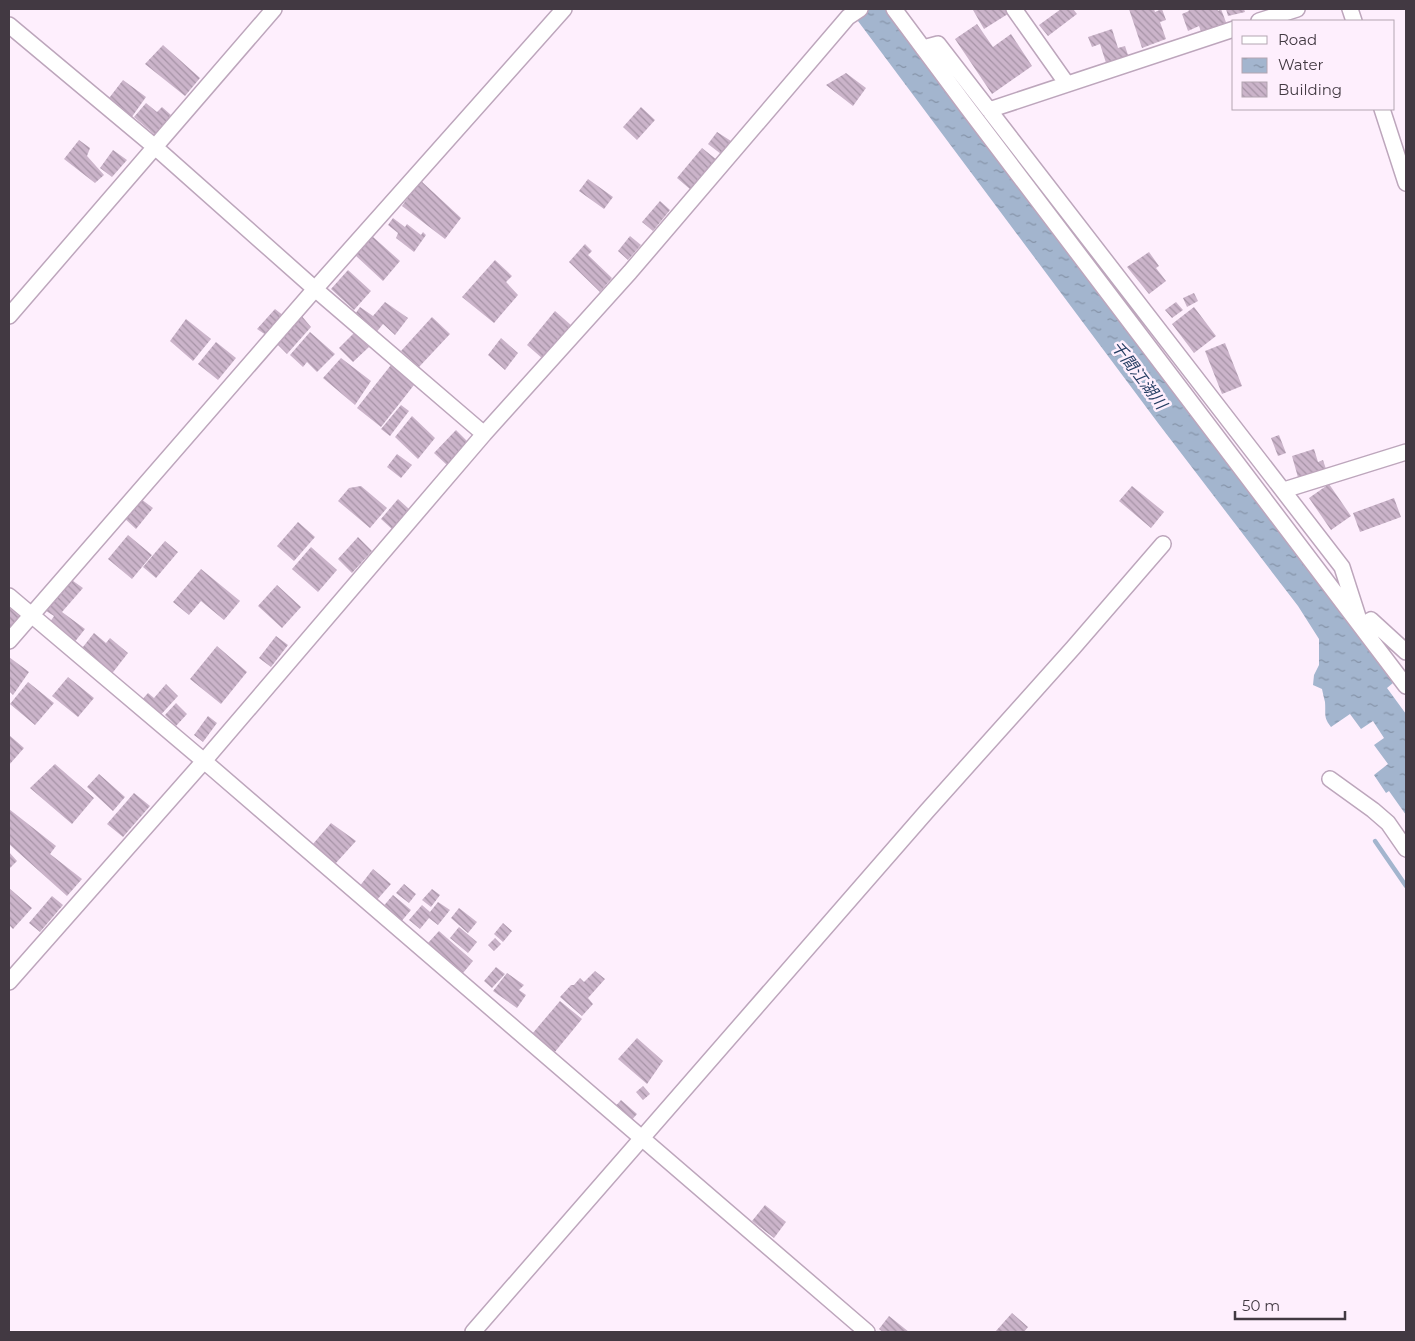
<svg xmlns="http://www.w3.org/2000/svg" width="1415" height="1341" font-family="Montserrat,'Noto Sans JP',sans-serif">
<style>
.water{fill:url(#water-ripples)}
.lines{fill:none;stroke-linecap:round;stroke-linejoin:round}
.stream{stroke:#a3b5ce;stroke-width:4.5}
.building{fill:url(#building-back-hatch)}
.minor-casing{stroke:#bda6bc;stroke-width:18}
.minor{stroke:#fff;stroke-width:15}
.labels{text-anchor:middle;dominant-baseline:central;stroke-width:5;stroke-linejoin:round;paint-order:stroke}
.water-label{font-size:16px;font-style:italic;fill:#253e63;stroke:#feeffd}
</style>
<defs>
<pattern id="water-ripples" width="26" height="14" patternUnits="userSpaceOnUse" patternTransform="scale(1.25)"><rect width="26" height="14" fill="#a3b5ce"/><path d="M2 4q2-2 4 0t4 0M15 11q2-2 4 0t4 0" fill="none" stroke="#8694a9"/></pattern>
<pattern id="building-back-hatch" width="6" height="6" patternUnits="userSpaceOnUse" patternTransform="scale(1.25)"><rect width="6" height="6" fill="#cbb4ca"/><path d="M-1 5l2 2M0 0l6 6M5-1l2 2" fill="none" stroke="#a693a6"/></pattern>
</defs>
<rect width="100%" height="100%" fill="#feeffd"/>
<path class="water" d="M849 9H885L1210 436 1393 683 1387 688 1406 714V815L1389 791 1386 793 1374 775 1388 764 1374 745 1384 738 1373 721 1361 729 1350 714 1331 727C1323 717 1326 714 1325 702 1324 698 1323 694 1322 689L1313 685 1314 675 1319 665V639L1298 606 1158 423Z"/>
<g class="lines">
<path class="stream" d="M1375 841 1406 886"/>
</g>
<path class="building" d="M975 9H1008L1011 12 984 29 973 10Z
M1061 9H1073L1077 14 1048 36 1039 25Z
M1129 9H1154L1155 12 1162 9 1166 20 1160 22 1166 39 1142 48Z
M1188 9H1217L1218 11 1221 9 1227 25 1202 34 1199 26 1188 31 1182 14 1189 11Z
M1226 9H1244L1245 12 1228 16Z
M977 24 993 47 1011 34 1032 66 992 94 955 39Z
M1112 29 1118 48 1125 46 1129 58 1107 66 1100 44 1092 47 1088 37Z
M163 45 200 78 185 96 145 64Z
M846 73 866 88 853 106 826 85Z
M123 80 146 97 129 121 106 102Z
M146 103 157 112 162 107 171 115 155 135 134 117Z
M641 107 655 120 637 140 623 127Z
M717 132 731 141 721 154 708 144Z
M79 140 90 148 87 156 104 175 95 183 64 159Z
M702 148 717 160 691 190 677 178Z
M113 150 127 160 112 177 100 168Z
M588 179 613 197 604 209 579 191Z
M420 180 461 218 445 239 402 206Z
M660 201 670 210 653 231 642 222Z
M393 218 405 227 407 224 421 235 423 232 426 235 414 252 396 238 398 233 388 225Z
M372 236 400 261 383 281 355 255Z
M630 236 641 245 628 260 618 251Z
M585 244 592 251 588 255 612 278 600 292 569 262Z
M1149 252 1159 266 1156 268 1166 281 1149 294 1127 267Z
M495 260 512 276 506 282 518 295 494 323 462 297Z
M348 270 371 291 354 310 331 289Z
M1194 293 1198 301 1187 307 1183 298Z
M385 302 408 318 395 335 383 324 375 334 353 317 360 307 373 316Z
M1176 302 1183 310 1172 318 1165 310Z
M1194 307 1216 336 1194 353 1172 324Z
M275 309 284 316 266 335 257 329Z
M555 311 572 326 543 359 527 345Z
M300 314 311 327 287 354 276 343Z
M432 317 450 334 419 367 401 351Z
M186 319 211 339 193 361 170 341Z
M310 332 335 354 317 372 307 362 303 367 290 355Z
M355 332 369 347 353 362 339 348Z
M501 338 518 353 505 370 488 355Z
M216 342 236 358 218 380 198 364Z
M1225 343 1242 386 1222 394 1205 351Z
M341 358 371 381 355 405 323 378Z
M391 365 414 385 381 427 357 408Z
M401 405 409 411 390 436 381 429Z
M412 416 435 438 418 459 395 437Z
M456 430 470 444 448 466 434 453Z
M1279 435 1286 453 1278 456 1271 438Z
M1314 449 1318 462 1323 460 1327 472 1299 481 1292 456Z
M397 454 412 465 401 478 387 467Z
M1329 484 1351 516 1331 530 1309 498Z
M361 486 387 508 370 528 338 501 349 488Z
M1132 486 1164 512 1151 528 1119 501Z
M1394 498 1401 517 1360 532 1353 513Z
M141 499 153 508 136 529 123 517Z
M398 499 409 509 392 529 381 519Z
M298 522 315 537 294 561 277 546Z
M128 535 152 555 132 579 108 559Z
M358 537 372 551 352 573 338 559Z
M165 541 178 552 156 578 143 567Z
M311 547 337 570 318 592 292 569Z
M201 569 240 601 224 620 201 601 189 615 173 602Z
M69 578 83 588 62 612 85 629 73 644 48 625 54 616 43 609Z
M277 585 301 607 282 628 258 606Z
M9 607 20 617 9 631Z
M94 633 106 643 110 638 128 653 110 676 79 652Z
M276 636 288 645 271 667 259 658Z
M217 646 247 672 221 704 190 679Z
M9 657 29 672 13 695 9 691Z
M68 677 94 698 78 717 52 696Z
M28 682 54 703 35 725 10 704Z
M166 684 178 696 157 719 139 703 148 693 154 698Z
M176 703 187 714 176 726 165 715Z
M208 716 217 723 203 742 194 735Z
M9 735 24 748 9 765Z
M55 764 94 798 72 824 30 788Z
M99 774 125 797 113 811 87 787Z
M134 793 150 806 123 837 107 824Z
M9 809 56 846 50 854 82 879 67 896 9 844Z
M331 823 356 841 335 864 313 844Z
M9 852 17 861 9 869Z
M373 869 391 884 376 901 359 887Z
M404 884 416 894 409 903 396 893Z
M9 888 32 908 13 929 9 925Z
M432 889 440 895 431 907 422 900Z
M393 895 411 910 399 924 381 909Z
M52 896 63 905 40 932 29 923Z
M438 902 450 910 438 925 429 918 420 929 409 920 422 905 430 912Z
M459 908 477 922 468 933 451 918Z
M503 923 512 931 503 942 494 934Z
M459 927 477 942 468 953 450 938Z
M439 931 473 961 463 973 428 943Z
M495 938 501 944 494 951 488 945Z
M496 967 505 974 492 988 484 981Z
M595 971 605 979 588 998 593 1004 582 1016 560 997 571 985H574L580 978 584 982Z
M507 973 524 985 519 990 526 995 517 1008 493 991Z
M560 1001 582 1019 554 1053 532 1034Z
M637 1038 663 1061 647 1084 618 1059Z
M643 1086 650 1094 643 1100 636 1092Z
M621 1100 637 1114 630 1122 614 1108Z
M765 1205 786 1222 774 1238 752 1221Z
M1012 1313 1028 1327 1024 1332H995Z
M889 1316 909 1332H883L879 1329Z"/>
<g class="lines">
<g class="minor-casing">
<path id="minor" d="M894 9 967 107 1406 686
M1014 9 1067 84
M1350 9 1354 21
M1259 21 1297 9
M9 25 155 147 315 289 484 434
M923 48 938 44 1342 567 1361 626 1371 620 1406 652
M1382 109 1406 183
M989 110 1234 29
M9 316 274 9
M1284 490 1406 452
M9 596 204 761 867 1332
M9 641 315 289 564 9
M1330 779 1373 810 1388 823 1406 849
M9 982 204 761 484 434 630 272 848 17 860 9
M473 1332 927 811 1073 648 1163 544"/>
</g>
<use href="#minor" class="minor"/>
</g>
<g class="labels">
<g class="water-label">
<text transform="translate(1139 375) rotate(53)">千間江湖川</text>
</g>
</g>
<rect width="1415" height="1341" fill="none" stroke="#423942" stroke-width="20"/>
<rect x="1232" y="20" width="162" height="90" fill="#feeffd" stroke="#b3a6b2"/>
<rect x="1242" y="36" width="25" height="8" fill="#ffffff" stroke="#b3a6b2"/>
<text x="1278" y="45" font-size="15" fill="#423942">Road</text>
<rect x="1242" y="58" width="25" height="15" fill="url(#water-ripples)" stroke="#b3a6b2"/>
<text x="1278" y="70" font-size="15" fill="#423942">Water</text>
<rect x="1242" y="82" width="25" height="15" fill="url(#building-back-hatch)" stroke="#b3a6b2"/>
<text x="1278" y="95" font-size="15" fill="#423942">Building</text>
<path d="M1235 1311v8h110v-8" fill="none" stroke="#423942" stroke-width="2.5"/>
<text x="1242" y="1311" font-size="15" fill="#423942" stroke="#feeffd" stroke-width="4" paint-order="stroke">50 m</text>
</svg>
